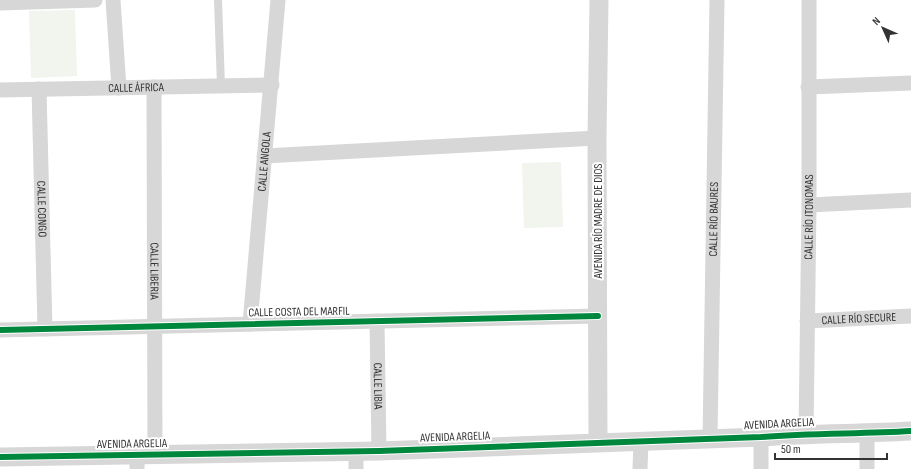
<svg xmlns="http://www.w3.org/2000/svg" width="911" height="469" font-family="'Sofia Sans Condensed',sans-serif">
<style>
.green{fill:#f1f5ed}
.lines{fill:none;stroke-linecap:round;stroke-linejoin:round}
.service{stroke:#d7d7d7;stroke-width:8}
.minor{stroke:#d7d7d7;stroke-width:15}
.tertiary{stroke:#d7d7d7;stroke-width:19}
.cycleway-casing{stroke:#fff;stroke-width:8}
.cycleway{stroke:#00873e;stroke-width:6}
.labels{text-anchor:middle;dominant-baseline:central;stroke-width:4;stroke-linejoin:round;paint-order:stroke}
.street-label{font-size:12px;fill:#333;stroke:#fff}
</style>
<rect width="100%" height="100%" fill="#fff"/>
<path class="green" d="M75 10 77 76 31 78 29 11Z
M561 162 563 227 524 228 522 163Z"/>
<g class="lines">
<path class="service" d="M218 0 221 86"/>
<g class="minor">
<path d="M113 0 119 88"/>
<path d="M0 3 95 0"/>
<path id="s1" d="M154 87 155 455"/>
<path d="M808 87 911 83"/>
<path id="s2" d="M39 89 45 329"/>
<path id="s3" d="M0 90 272 85"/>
<path d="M264 156 597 138"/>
<path d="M809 205 911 200"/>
<path id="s4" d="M377 321 379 451"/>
<path id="s5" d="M807 321 911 316"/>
<path id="s6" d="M250 324 278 0"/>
<path d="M0 330 598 316"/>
<path id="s7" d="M806 434 809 205V0"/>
<path id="s8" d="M710 438 717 0"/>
<path d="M356 452V469"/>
<path d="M137 469V455"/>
<path d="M640 469 641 441"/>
<path d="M761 469V437"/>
<path d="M867 469V433"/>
</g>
<path class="tertiary" d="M598 443 597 138 599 0
M0 457 379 451 761 437C811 433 861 434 911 431"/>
<g class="cycleway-casing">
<path id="cycleway" d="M0 330 598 316
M0 457 379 451 761 437C811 433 861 434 911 431"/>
</g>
<use href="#cycleway" class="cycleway"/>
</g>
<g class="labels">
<g class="street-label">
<text stroke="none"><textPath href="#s3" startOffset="136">CALLE ÁFRICA</textPath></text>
<text stroke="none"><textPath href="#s6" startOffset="163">CALLE ANGOLA</textPath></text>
<text stroke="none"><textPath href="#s2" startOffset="120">CALLE CONGO</textPath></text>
<text stroke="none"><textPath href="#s7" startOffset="217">CALLE RÍO ITONOMAS</textPath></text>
<text stroke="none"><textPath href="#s8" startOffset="219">CALLE RÍO BAURES</textPath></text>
<text transform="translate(598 221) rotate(-90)">AVENIDA RÍO MADRE DE DIOS</text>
<text stroke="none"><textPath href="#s1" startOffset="184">CALLE LIBERIA</textPath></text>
<text transform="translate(299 312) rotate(-1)">CALLE COSTA DEL MARFIL</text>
<text stroke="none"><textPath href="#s5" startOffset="52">CALLE RÍO SECURE</textPath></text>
<text stroke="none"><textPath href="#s4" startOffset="65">CALLE LIBIA</textPath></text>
<text transform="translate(779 424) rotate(-3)">AVENIDA ARGELIA</text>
<text transform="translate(455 437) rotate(-2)">AVENIDA ARGELIA</text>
<text transform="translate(132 444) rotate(-1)">AVENIDA ARGELIA</text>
</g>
</g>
<g transform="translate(883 28) rotate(315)" stroke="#ffffff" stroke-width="3" paint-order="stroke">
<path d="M0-3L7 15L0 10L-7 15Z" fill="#333333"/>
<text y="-6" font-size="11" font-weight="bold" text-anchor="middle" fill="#333333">N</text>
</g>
<path d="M775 453v6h112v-6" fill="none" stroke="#333333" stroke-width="2"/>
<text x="781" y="453" font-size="12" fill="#333333" stroke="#ffffff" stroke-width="3" paint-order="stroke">50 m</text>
</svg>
